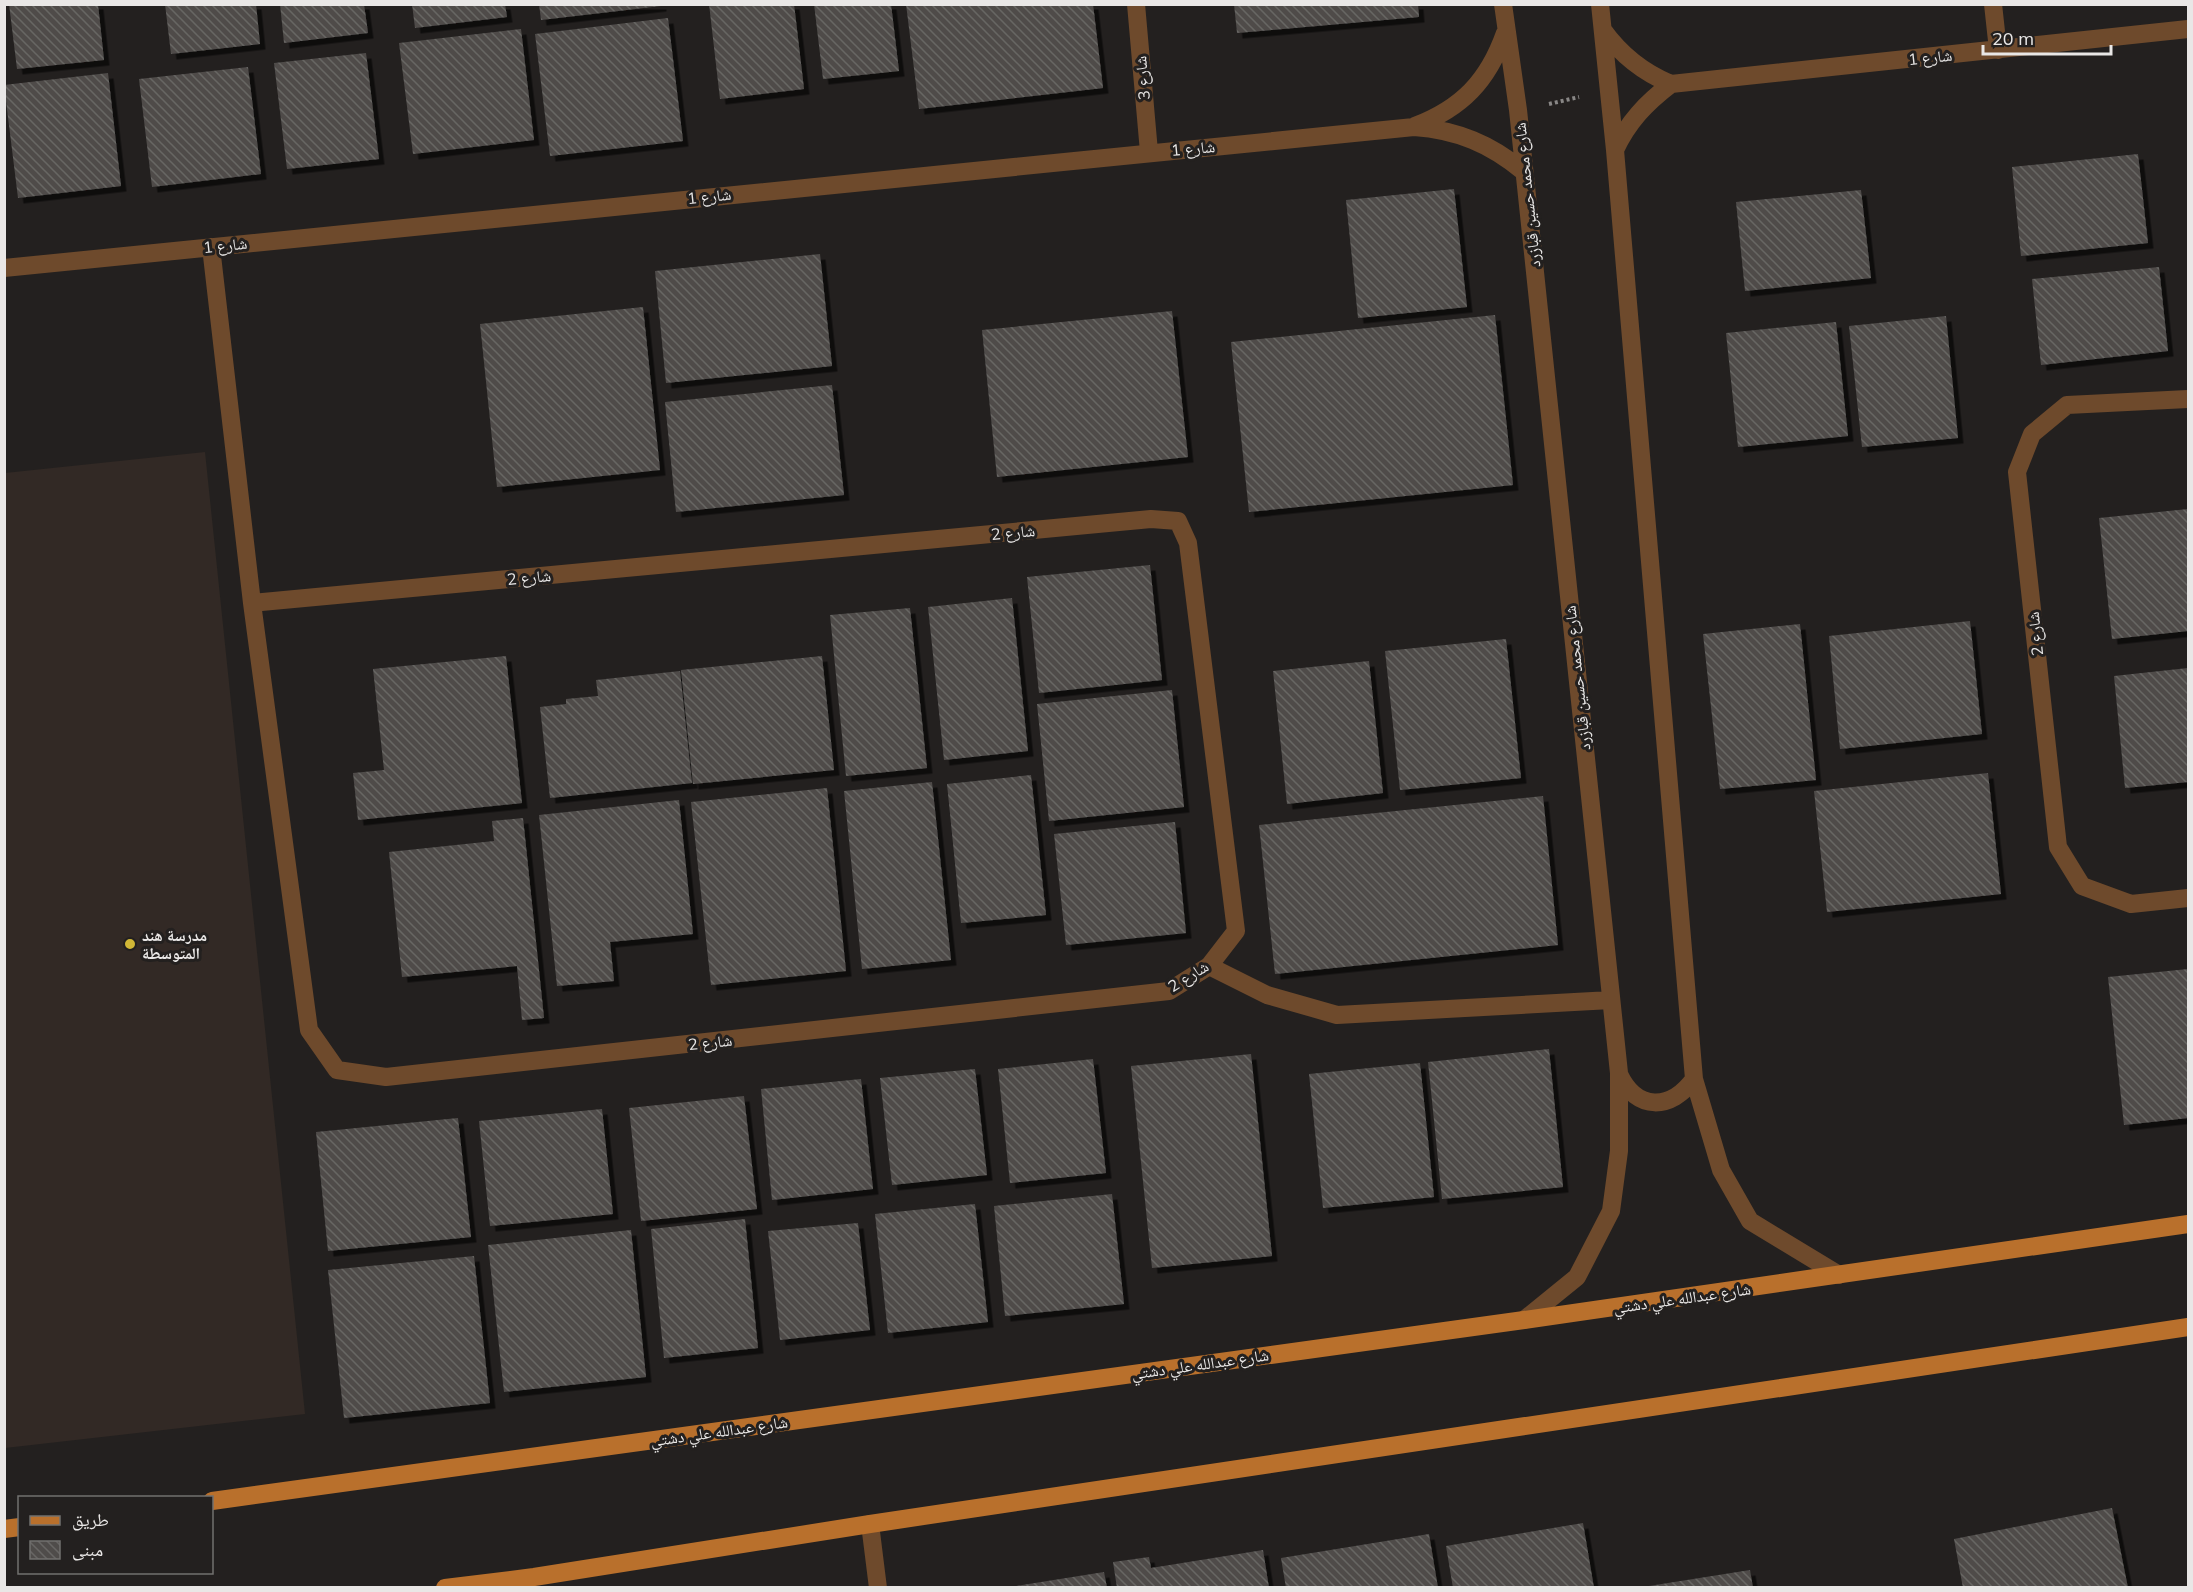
<svg xmlns="http://www.w3.org/2000/svg" width="2193" height="1592" font-family="Mulish,'Noto Naskh Arabic',sans-serif">
<style>
.built{fill:#322925}
.building{fill:url(#building-back-hatch);filter:url(#shadow)}
.lines{fill:none;stroke-linecap:round;stroke-linejoin:round}
.path{stroke:#898786;stroke-width:4;stroke-dasharray:3 3;stroke-linecap:butt}
.minor{stroke:#6e4a2c;stroke-width:18}
.major{stroke:#b9702c;stroke-width:18}
.poi-dot{fill:#d1b736;stroke:#23201f;stroke-width:2}
.labels{text-anchor:middle;dominant-baseline:central;stroke-width:6;stroke-linejoin:round;paint-order:stroke}
.street-label{font-size:16px;fill:#e9e7e6;stroke:#23201f}
.poi-label{font-size:16px;font-weight:bold;fill:#e9e7e6;stroke:#23201f;text-anchor:start}
</style>
<defs>
<pattern id="building-back-hatch" width="6" height="6" patternUnits="userSpaceOnUse" patternTransform="scale(1.5)"><rect width="6" height="6" fill="#4f4c4a"/><path d="M-1 5l2 2M0 0l6 6M5-1l2 2" fill="none" stroke="#686664"/></pattern>
<filter id="shadow"><feDropShadow dx="5.5" dy="5.5" stdDeviation="0" flood-color="#0009"/></filter>
</defs>
<rect width="100%" height="100%" fill="#23201f"/>
<path class="built" d="M205 452 305 1414 5 1448V473Z"/>
<path class="building" d="M9 4H98L104 60 17 69Z
M165 4H256L260 44 171 54Z
M280 4H364L368 33 284 43Z
M412 4H505L507 17 415 28Z
M539 4H661V6L541 20Z
M709 4H794L804 89 720 99Z
M814 4H891L899 71 823 79Z
M906 4H1093L1103 88 919 109Z
M1234 4H1418L1419 17 1237 33Z
M668 18 683 141 550 156 535 34Z
M521 29 534 140 413 154 399 43Z
M366 53 379 159 287 169 274 63Z
M248 67 261 174 152 187 139 79Z
M108 73 121 186 18 198 4 85Z
M2138 154 2148 243 2021 256 2012 167Z
M1454 189 1467 307 1358 318 1346 200Z
M1861 190 1871 278 1745 291 1736 202Z
M820 254 832 366 666 383 655 271Z
M2159 267 2168 351 2041 365 2032 279Z
M643 307 660 470 497 487 480 324Z
M1172 311 1188 457 997 477 982 330Z
M1495 315 1513 485 1249 512 1231 342Z
M1946 316 1958 438 1862 447 1849 326Z
M1836 322 1848 436 1738 447 1726 333Z
M832 385 844 495 676 512 665 402Z
M2188 509V631L2112 639 2099 518Z
M1150 565 1162 680 1039 693 1027 577Z
M1012 598 1028 751 944 760 928 607Z
M910 608 927 768 846 776 830 615Z
M1970 621 1982 734 1840 749 1829 636Z
M1800 624 1816 780 1720 789 1703 634Z
M1506 639 1521 778 1400 790 1385 651Z
M506 656 522 803 358 820 353 773 384 770 373 669Z
M822 656 834 770 693 784 681 670Z
M1369 661 1383 793 1287 804 1273 671Z
M2188 668V782L2125 788 2114 676Z
M680 671 692 783 550 798 540 707 566 704V699L598 696 596 680Z
M1172 690 1184 807 1049 821 1037 704Z
M1988 773 2001 894 1827 912 1814 791Z
M1031 775 1046 915 961 923 947 784Z
M932 782 951 960 862 969 844 791Z
M827 788 846 971 711 985 691 802Z
M1543 796 1558 945 1275 974 1259 825Z
M679 800 693 934 610 942 614 981 557 986 539 815Z
M523 818 544 1018 522 1020 517 966 402 977 389 852 494 841 492 821Z
M1175 822 1186 933 1066 945 1054 834Z
M2188 969V1118L2124 1125 2108 977Z
M1549 1049 1563 1187 1442 1199 1428 1062Z
M1251 1054 1272 1256 1152 1268 1131 1066Z
M1093 1059 1106 1173 1010 1183 998 1069Z
M1420 1063 1434 1197 1323 1208 1309 1074Z
M975 1069 987 1175 892 1185 880 1078Z
M861 1079 873 1189 772 1200 761 1089Z
M744 1096 757 1209 641 1221 629 1108Z
M602 1109 613 1214 490 1226 479 1121Z
M458 1118 471 1237 328 1251 316 1132Z
M1112 1194 1124 1304 1005 1316 994 1206Z
M975 1204 988 1322 888 1333 875 1214Z
M745 1219 758 1348 664 1358 651 1229Z
M858 1223 870 1330 780 1340 768 1231Z
M631 1230 646 1377 504 1392 488 1245Z
M474 1256 490 1403 344 1418 328 1270Z
M2112 1508 2128 1588H1963L1954 1539Z
M1583 1523 1594 1588H1453L1446 1546Z
M1429 1534 1438 1588H1286L1281 1558Z
M1263 1550 1269 1588H1117L1113 1562 1149 1557 1151 1568Z
M1750 1570 1753 1588H1650L1649 1586Z
M1104 1572 1107 1588H1016V1586Z"/>
<g class="lines">
<path class="path" d="M1549 104 1579 97"/>
<path class="minor" d="M1136 4 1149 152
M1503 4 1518 110 1619 1073V1151L1611 1211 1577 1277 1524 1320
M1600 4 1615 150 1694 1079 1721 1170 1750 1221 1839 1275
M1993 4 1998 50
M1603 30C1621 55 1642 72 1671 84L2188 29
M1415 126C1462 108 1488 81 1505 33
M1615 150C1628 122 1646 103 1671 84
M211 247 252 603 309 1030 337 1070 386 1077 1169 991 1209 966 1236 931 1188 543 1178 521 1151 519 252 603
M4 268 1414 127C1457 130 1491 144 1524 172
M2188 399 2067 405 2032 434 2017 472 2058 847 2082 886 2131 904 2188 898
M1209 966 1267 995 1337 1015 1611 1000
M1619 1074C1637 1112 1671 1110 1694 1079
M870 1524 878 1588"/>
<path class="major" d="M212 1501 1524 1320 2188 1224
M4 1529 20 1527
M445 1588 534 1577 870 1524 2188 1327"/>
</g>
<circle class="poi-dot" cx="130" cy="944" r="6"/>
<g class="labels">
<g class="street-label">
<text transform="translate(1930 57) rotate(-6)">شارع 1</text>
<text transform="translate(1142 78) rotate(-95)">شارع 3</text>
<text transform="translate(1193 148) rotate(-5)">شارع 1</text>
<text transform="translate(1527 195) rotate(-96)">شارع محمد حسين قبازرد</text>
<text transform="translate(709 196) rotate(-6)">شارع 1</text>
<text transform="translate(225 245) rotate(-6)">شارع 1</text>
<text transform="translate(1013 532) rotate(-5)">شارع 2</text>
<text transform="translate(529 577) rotate(-5)">شارع 2</text>
<text transform="translate(2035 634) rotate(-96)">شارع 2</text>
<text transform="translate(1577 678) rotate(-96)">شارع محمد حسين قبازرد</text>
<text transform="translate(1188 976) rotate(-32)">شارع 2</text>
<text transform="translate(710 1042) rotate(-6)">شارع 2</text>
<text transform="translate(1682 1298) rotate(-8)">شارع عبدالله علي دشتي</text>
<text transform="translate(1200 1364) rotate(-8)">شارع عبدالله علي دشتي</text>
<text transform="translate(719 1431) rotate(-8)">شارع عبدالله علي دشتي</text>
</g>
<g class="poi-label">
<text x="142" y="935">مدرسة هند<tspan x="142" dy="18">المتوسطة</tspan></text>
</g>
</g>
<rect width="2193" height="1592" fill="none" stroke="#e9e7e6" stroke-width="12"/>
<rect x="18" y="1496" width="195" height="78" fill="#23201f" stroke="#72706f" stroke-width="1.5"/>
<rect x="30" y="1516" width="30" height="9" fill="#b9702c" stroke="#72706f" stroke-width="1.5"/>
<text x="72" y="1526" font-size="18" fill="#e9e7e6">طريق</text>
<rect x="30" y="1541" width="30" height="18" fill="url(#building-back-hatch)" stroke="#72706f" stroke-width="1.5"/>
<text x="72" y="1556" font-size="18" fill="#e9e7e6">مبنى</text>
<path d="M1983 45v9h128v-9" fill="none" stroke="#e9e7e6" stroke-width="3"/>
<text x="1992" y="45" font-size="18" fill="#e9e7e6" stroke="#23201f" stroke-width="4.5" paint-order="stroke">20 m</text>
</svg>
